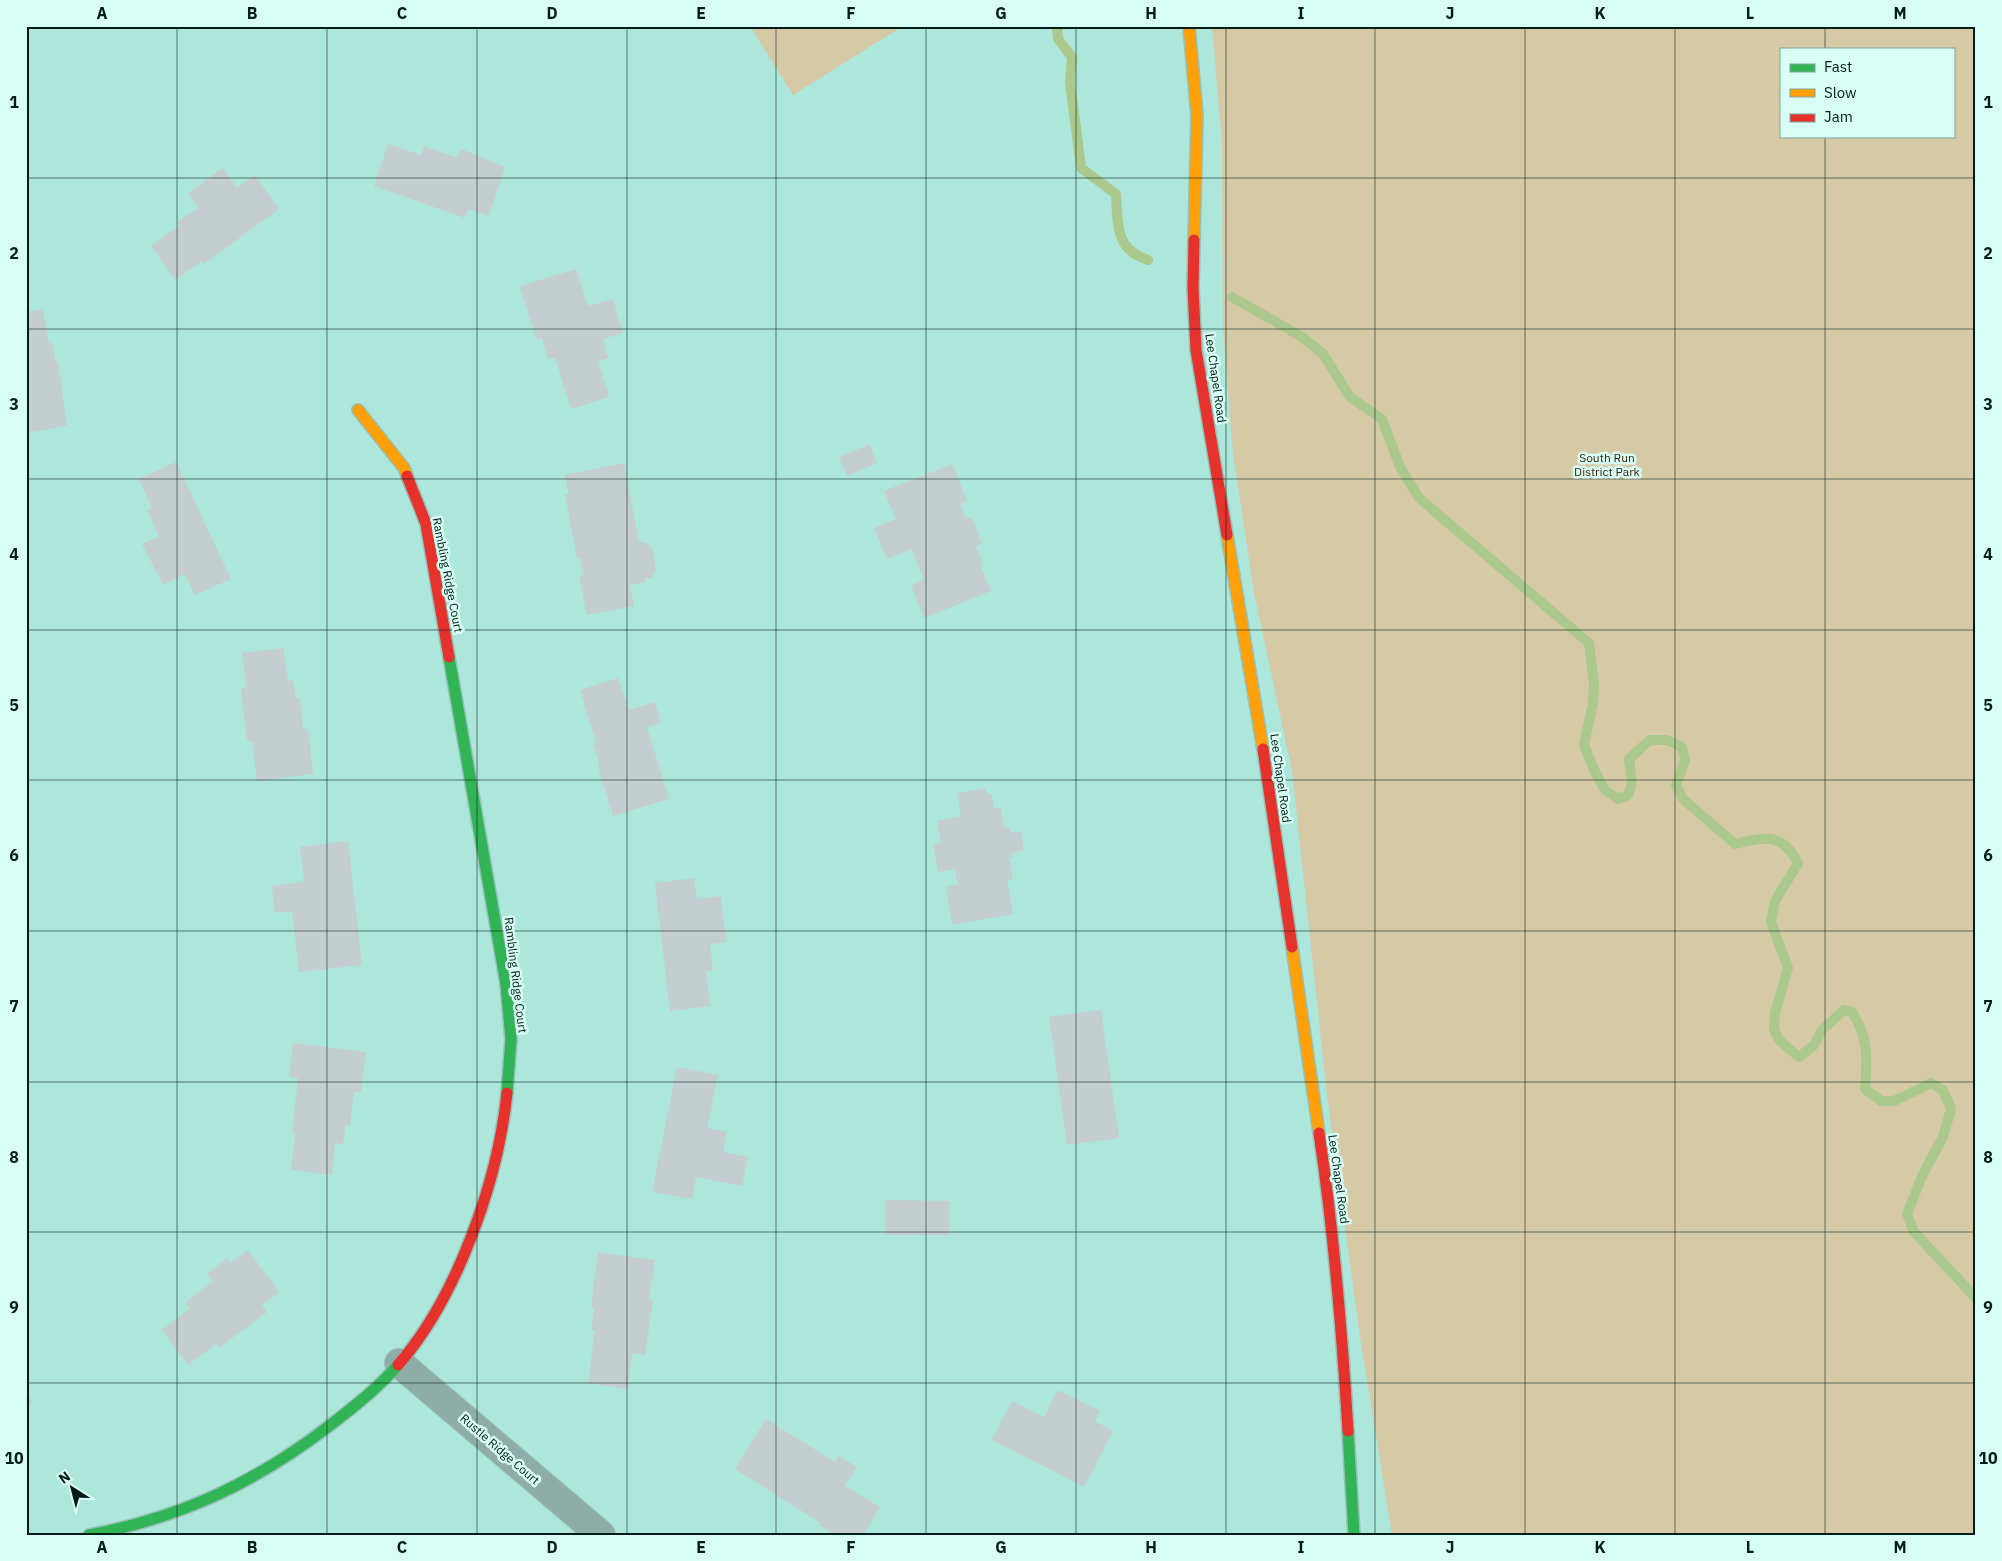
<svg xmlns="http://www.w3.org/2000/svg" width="2002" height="1561" font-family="'IBM Plex Sans',sans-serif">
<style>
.green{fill:#d6c9a5;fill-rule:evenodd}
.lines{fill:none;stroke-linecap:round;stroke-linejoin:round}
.stream{stroke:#abc98c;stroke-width:10}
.building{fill:#c5cece}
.street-casing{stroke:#96c1b8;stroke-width:30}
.fast-casing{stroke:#96c1b8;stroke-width:14}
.slow-casing{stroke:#96c1b8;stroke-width:14}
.jam-casing{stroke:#96c1b8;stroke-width:14}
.street{stroke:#8eada6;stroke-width:28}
.fast{stroke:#30b455;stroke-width:11}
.slow{stroke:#ff9f0a;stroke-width:11}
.jam{stroke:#e5322d;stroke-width:11}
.grid{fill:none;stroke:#001c16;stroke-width:1;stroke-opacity:0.55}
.labels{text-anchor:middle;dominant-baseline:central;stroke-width:5;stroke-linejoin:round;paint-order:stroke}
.street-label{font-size:12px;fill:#001c16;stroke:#d7fdf4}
.park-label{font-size:12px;fill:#3e230a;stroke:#d7fdf4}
.neatline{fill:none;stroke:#001c16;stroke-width:2}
.grid-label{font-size:16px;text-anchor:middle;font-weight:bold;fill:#001c16}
</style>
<rect width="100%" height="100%" fill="#ade6da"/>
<path class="green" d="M750 26H903L793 95Z
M1212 26H1976V1535H1392L1360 1337 1327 1095 1292 771 1254 593 1233 453 1223 329 1222 143ZM1781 49H1953V136H1781Z"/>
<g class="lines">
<path class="stream" d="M1057 26 1058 39 1072 57 1070 82 1081 168 1116 194C1118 223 1114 249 1148 260
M1232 297 1302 337 1323 354 1350 397 1382 419 1400 467 1419 498 1589 643 1594 684 1593 703 1584 745 1595 772 1605 790 1618 799 1628 795 1632 783 1629 759 1650 740H1667L1682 747 1685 760 1676 785 1683 799 1735 844C1765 837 1782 832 1798 863L1775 901 1771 922 1788 968 1775 1013 1774 1030 1780 1041 1799 1057 1814 1045 1822 1030 1844 1010 1852 1012C1869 1037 1867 1060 1865 1089L1881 1101H1894L1931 1083 1943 1090 1951 1109 1943 1137 1923 1174 1907 1214 1914 1232 1976 1298"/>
</g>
<path class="building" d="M388 144 421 155 424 146 458 158 461 149 505 167 489 216 468 209 465 218 374 186Z
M223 168 237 188 255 175 279 209 204 264 202 261 175 280 151 246 179 226 177 222 198 208 188 193Z
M576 269 588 306 613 299 623 333 603 339 608 358 598 361 609 397 571 409 555 358 548 359 542 338 537 340 520 286Z
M43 309 49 343H52L56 362H58L67 426 26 433V312Z
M870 444 877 463 847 476 839 457Z
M176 462 231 579 195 595 185 574 163 585 142 544 159 536 147 510 152 508 139 479Z
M624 463 639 542H644L652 547 656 569 652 578 645 579 646 582 630 585 634 606 587 615 579 576 583 575 580 558 577 559 565 494H569L565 475Z
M952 464 967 501 960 504 966 519 971 517 982 544 976 546 983 564 980 565 991 591 924 618 911 585 924 580 912 549 887 559 874 528 896 519 884 491Z
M283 648 288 681 293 680 296 698H300L303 729H308L313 774 257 781 252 741H247L241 688 246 687 242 653Z
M618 678 629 710 655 702 661 723 647 727 669 799 613 816 598 766H600L593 743 596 742 580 690Z
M986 788V792L992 795 994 809 1001 808 1005 829 1010 828 1011 833 1021 831 1024 850 1012 853 1013 857 1009 858 1013 879 1007 880 1013 914 952 925 946 887 958 884 955 869 938 872 933 845 941 843 937 821 961 816 957 793Z
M348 841 362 965 299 972 292 911 275 913 272 886 304 882 300 847Z
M694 878 697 899 721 896 726 942 710 944 713 970 706 971 710 1006 670 1011 655 883Z
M1101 1010 1119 1138 1067 1145 1049 1017Z
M293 1043 366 1052 361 1093 354 1092 350 1126 346 1125 343 1144 335 1143 332 1175 291 1170 295 1133H292L298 1078 289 1077Z
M677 1067 718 1075 707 1128 727 1132 723 1152 748 1157 742 1186 696 1177 692 1199 652 1192Z
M885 1200 949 1201V1235H885Z
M248 1250 279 1292 262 1305 267 1312 219 1348 216 1344 188 1365 162 1330 190 1309 185 1303 213 1281 207 1274 227 1258 230 1263Z
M598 1252 655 1260 649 1299 653 1300 645 1355 632 1353 628 1389 588 1383 595 1330H591L594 1308 591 1307Z
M1058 1390 1100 1411 1095 1421 1113 1431 1084 1487 992 1440 1012 1401 1044 1417Z
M26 1397 32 1400 26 1409Z
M766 1419 835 1462 839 1456 857 1467 845 1486 880 1507 863 1535H835L819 1525 821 1523 735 1469Z"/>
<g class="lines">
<g class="street-casing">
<path id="street" d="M399 1363 601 1535"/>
</g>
<g class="fast-casing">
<path id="fast" d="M449 657 506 984 511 1039 507 1093
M1348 1431 1354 1535
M89 1535C183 1517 257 1482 333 1423 356 1405 379 1387 398 1365"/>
</g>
<g class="slow-casing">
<path id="slow" d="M1189 26 1197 115 1194 240
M358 410 404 468 407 476
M1227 535 1263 749
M1292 947 1319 1133"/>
</g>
<g class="jam-casing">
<path id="jam" d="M1194 240 1193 288 1196 350 1227 535
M407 476 426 524 449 657
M1263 749 1292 947
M1319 1133C1334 1232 1342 1331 1348 1431
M398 1365C457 1298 498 1181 507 1093"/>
</g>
<use href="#street" class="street"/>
<use href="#fast" class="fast"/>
<use href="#slow" class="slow"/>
<use href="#jam" class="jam"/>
</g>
<path class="grid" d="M177 26V1535M327 26V1535M477 26V1535M627 26V1535M776 26V1535M926 26V1535M1076 26V1535M1226 26V1535M1375 26V1535M1525 26V1535M1675 26V1535M1825 26V49M1825 136V1535M26 178H1976M26 329H1976M26 479H1976M26 630H1976M26 780H1976M26 931H1976M26 1082H1976M26 1232H1976M26 1383H1976"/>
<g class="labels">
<g class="street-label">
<text transform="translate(1216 378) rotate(82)">Lee Chapel Road</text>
<text transform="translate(448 575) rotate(79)">Rambling Ridge Court</text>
<text transform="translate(1281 778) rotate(82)">Lee Chapel Road</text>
<text transform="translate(516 975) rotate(83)">Rambling Ridge Court</text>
<text transform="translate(1339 1179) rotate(82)">Lee Chapel Road</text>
<text transform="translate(500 1449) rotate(41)">Rustle Ridge Court</text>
</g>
<g class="park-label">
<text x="1607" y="457">South Run<tspan x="1607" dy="14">District Park</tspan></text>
</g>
</g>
<rect width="2002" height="1561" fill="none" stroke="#d7fdf4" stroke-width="55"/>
<rect x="1780" y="48" width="175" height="90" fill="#d7fdf4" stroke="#81a39b"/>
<rect x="1790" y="64" width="25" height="8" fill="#30b455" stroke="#81a39b"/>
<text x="1824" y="72" font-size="15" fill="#001c16">Fast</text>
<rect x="1790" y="89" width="25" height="8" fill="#ff9f0a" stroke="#81a39b"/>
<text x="1824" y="98" font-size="15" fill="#001c16">Slow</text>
<rect x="1790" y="114" width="25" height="8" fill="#e5322d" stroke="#81a39b"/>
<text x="1824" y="122" font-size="15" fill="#001c16">Jam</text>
<g transform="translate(72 1488) rotate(324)" stroke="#d7fdf4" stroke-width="4" paint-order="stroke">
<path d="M0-4L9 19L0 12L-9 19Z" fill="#001c16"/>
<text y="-8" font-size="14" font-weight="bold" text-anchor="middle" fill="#001c16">N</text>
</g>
<rect x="28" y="28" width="1946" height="1506" class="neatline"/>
<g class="grid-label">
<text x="102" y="19">A</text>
<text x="252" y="19">B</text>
<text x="402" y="19">C</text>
<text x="552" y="19">D</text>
<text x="701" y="19">E</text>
<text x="851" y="19">F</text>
<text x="1001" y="19">G</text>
<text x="1151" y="19">H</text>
<text x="1301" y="19">I</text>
<text x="1450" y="19">J</text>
<text x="1600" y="19">K</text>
<text x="1750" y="19">L</text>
<text x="1900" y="19">M</text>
<text x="14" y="108">1</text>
<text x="1988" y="108">1</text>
<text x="14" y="259">2</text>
<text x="1988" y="259">2</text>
<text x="14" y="410">3</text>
<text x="1988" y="410">3</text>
<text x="14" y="560">4</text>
<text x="1988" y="560">4</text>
<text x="14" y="711">5</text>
<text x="1988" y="711">5</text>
<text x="14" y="861">6</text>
<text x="1988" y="861">6</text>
<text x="14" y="1012">7</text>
<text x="1988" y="1012">7</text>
<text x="14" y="1163">8</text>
<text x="1988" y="1163">8</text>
<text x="14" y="1313">9</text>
<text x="1988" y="1313">9</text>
<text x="14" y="1464">10</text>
<text x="1988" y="1464">10</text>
<text x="102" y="1553">A</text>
<text x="252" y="1553">B</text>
<text x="402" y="1553">C</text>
<text x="552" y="1553">D</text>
<text x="701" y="1553">E</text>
<text x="851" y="1553">F</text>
<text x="1001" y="1553">G</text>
<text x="1151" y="1553">H</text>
<text x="1301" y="1553">I</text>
<text x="1450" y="1553">J</text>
<text x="1600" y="1553">K</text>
<text x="1750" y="1553">L</text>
<text x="1900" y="1553">M</text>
</g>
</svg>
